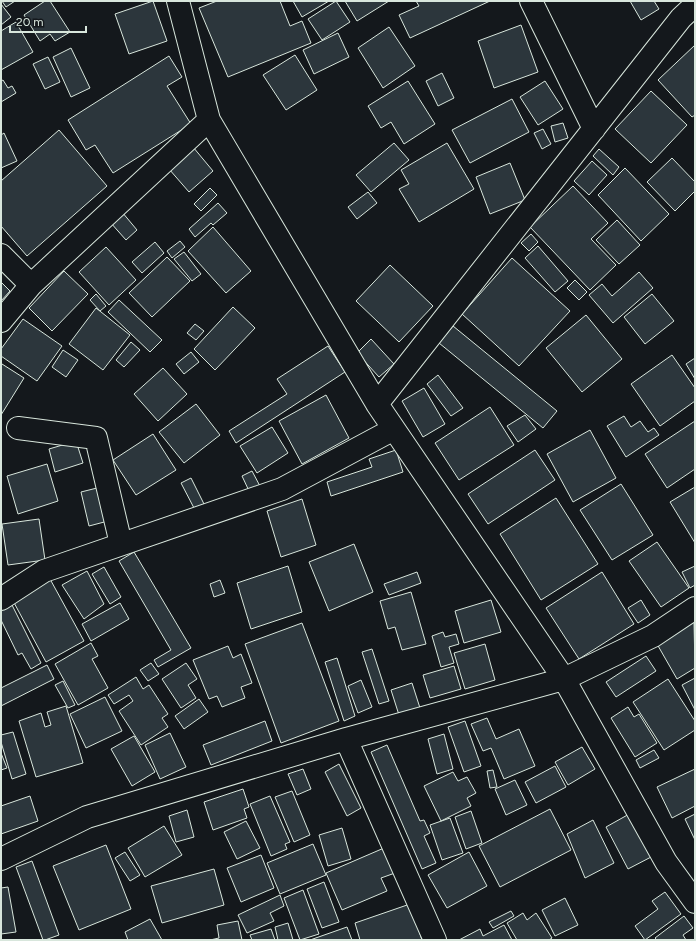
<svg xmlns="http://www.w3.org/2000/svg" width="696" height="941" font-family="Figtree,sans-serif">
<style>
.building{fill:#2c363c;stroke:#d8e6dc}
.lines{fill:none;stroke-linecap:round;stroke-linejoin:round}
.minor-casing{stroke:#d8e6dc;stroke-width:24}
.minor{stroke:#14181c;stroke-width:22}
</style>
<rect width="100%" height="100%" fill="#14181c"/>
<path class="building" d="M2 1H15L6 7Z
M45 1H50L70 32 55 41 50 34 40 41 24 15Z
M153 1 167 41 129 54 115 14Z
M217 1H280L290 26 302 21 311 43 228 77 199 8Z
M293 1H329L302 17Z
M336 1 350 22 322 40 308 19Z
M345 1H389L357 21Z
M416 1H490L410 38 399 15 419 6Z
M630 1H654L659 9 641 20Z
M1 4 11 17 1 25Z
M16 22 33 52 1 70V31Z
M521 25 538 72 494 88 478 41Z
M389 27 415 66 383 88 358 48Z
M338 33 349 57 314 74 303 50Z
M695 45V115L692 117 658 80Z
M71 48 90 88 71 97 53 57Z
M295 55 317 90 286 110 263 75Z
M169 56 182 77 167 86 191 124 113 173 95 145 86 150 68 120Z
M48 57 60 82 45 89 33 64Z
M442 73 454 98 438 106 426 81Z
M3 80 8 88 12 86 16 93 1 102V81Z
M408 81 435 124 404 144 391 122 381 128 368 106Z
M545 81 563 109 538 125 520 97Z
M651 91 687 125 651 163 615 129Z
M512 99 529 132 470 163 452 130Z
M563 123 568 138 555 142 551 126Z
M543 129 551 144 542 149 534 133Z
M59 130 107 186 27 256 1 226V181Z
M4 133 17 161 1 168V135Z
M394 143 409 160 371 192 356 175Z
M447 143 474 189 419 222 399 189 409 184 401 170Z
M193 147 213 171 189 192 169 169Z
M599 149 619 167 613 175 593 156Z
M672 158 695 182V191L675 211 647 182Z
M592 161 607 175 589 195 574 181Z
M510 163 525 200 490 214 476 177Z
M625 168 669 214 641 241 598 195Z
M573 186 608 223 591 239 616 265 590 290 530 227Z
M210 188 217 195 201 211 194 204Z
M368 192 377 203 357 219 348 207Z
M218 203 227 213 213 225 211 223 195 237 189 229Z
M122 212 137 230 126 240 110 222Z
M617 220 640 245 619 264 596 240Z
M213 227 251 271 226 293 188 251Z
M531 234 538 242 529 251 521 243Z
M180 241 185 247 172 258 167 251Z
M155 242 164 253 142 273 132 262Z
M538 246 568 281 555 292 525 258Z
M106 247 136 280 109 305 79 272Z
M184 252 201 274 192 281 174 259Z
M167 257 190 281 152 317 129 293Z
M512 258 570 311 519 366 462 314Z
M390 265 433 306 399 342 356 301Z
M64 271 88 294 52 331 29 308Z
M639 272 653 288 613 323 589 295 602 284 612 296Z
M575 280 587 292 579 300 567 288Z
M1 282 10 291 1 301Z
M96 294 106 306 100 311 90 300Z
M652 294 674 321 645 344 624 317Z
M119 300 162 340 150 352 108 312Z
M233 307 255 328 215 370 194 349Z
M96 308 130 335 103 370 69 344Z
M586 315 622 359 582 392 546 348Z
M23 319 62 346 37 381 1 356V349Z
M195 324 204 331 196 340 187 333Z
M453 326 557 411 543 428 439 343Z
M371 339 394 364 379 377 357 353Z
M131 342 140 350 124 367 116 360Z
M328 346 345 372 236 443 229 431 287 394 277 379Z
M63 350 78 360 66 377 52 367Z
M191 352 199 362 184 374 176 364Z
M672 355 695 388V401L660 426 631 384Z
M695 358V379L686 364Z
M2 364 24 378 1 415V366Z
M163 368 187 394 158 421 134 394Z
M438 375 463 408 451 416 427 384Z
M424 388 445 424 423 437 402 401Z
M326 395 349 438 302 464 279 421Z
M196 404 220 435 184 463 159 432Z
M490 407 514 445 459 480 435 443Z
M525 415 536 429 518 442 507 426Z
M624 416 631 427 640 421 648 432 654 428 659 435 626 457 607 426Z
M695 421V469L667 488 645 454Z
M272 427 288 453 257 473 240 446Z
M590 430 616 478 573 502 547 454Z
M153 434 176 470 136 495 113 460Z
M76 441 83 463 55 472 49 449Z
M396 450 403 472 331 496 327 482 372 467 369 459Z
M535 450 555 480 488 524 468 494Z
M47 464 58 501 18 514 7 476Z
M252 471 261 488 250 493 242 476Z
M191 478 204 504 194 508 181 483Z
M621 484 653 535 612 560 580 510Z
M101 487 108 521 89 526 81 492Z
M695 487V543L670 502Z
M556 498 598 564 541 600 500 534Z
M302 499 316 545 281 557 267 511Z
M39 519 45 560 8 565 2 524Z
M657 542 689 588 661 607 629 561Z
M354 544 373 592 329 611 309 562Z
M134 552 191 648 158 667 154 660 171 650 119 561Z
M288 566 302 612 251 629 237 583Z
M695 566V585L690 588 682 572Z
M104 567 121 597 110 604 92 574Z
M87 571 104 604 84 619 62 585Z
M417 572 421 583 389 595 384 584Z
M602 572 634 624 579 659 546 608Z
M50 579 84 641 46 662 12 599Z
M220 580 225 593 214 597 210 584Z
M411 592 426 644 402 650 395 627 388 629 380 601Z
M491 600 501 632 464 643 455 611Z
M641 600 650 615 638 623 628 608Z
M120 603 129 619 91 641 82 624Z
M12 605 41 663 31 669 22 653 18 655 1 620V611Z
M694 622 695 668 677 679 657 644Z
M302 623 339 721 281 743 245 644Z
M443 632 445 637 456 634 459 644 449 647 454 663 441 667 432 636Z
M91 643 98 656 92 659 108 688 78 705 55 664Z
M485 644 495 680 465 689 454 653Z
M228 646 233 658 241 654 252 683 241 687 245 698 222 707 217 696 209 699 193 660Z
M372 649 389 701 379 704 362 652Z
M646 656 656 671 616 697 606 682Z
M337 658 355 716 344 721 325 662Z
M151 663 159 674 148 681 140 670Z
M186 663 197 679 188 685 196 698 181 708 162 679Z
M47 665 54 679 1 706V688Z
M454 666 461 689 430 698 423 675Z
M136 677 143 689 149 685 168 714 162 718 168 727 141 745 119 711 133 701 129 695 114 704 108 695Z
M695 678V710L682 685Z
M668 679 695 721V730L664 750 633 702Z
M361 680 372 707 358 713 348 686Z
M63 681 75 705 68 708 55 685Z
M412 683 420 708 399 715 391 690Z
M105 697 122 731 86 748 70 714Z
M199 699 208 712 184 729 175 716Z
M66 706 83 763 36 777 19 721 41 713 45 727 51 725 47 712Z
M628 707 634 717 639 714 657 743 635 757 611 718Z
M487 718 496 739 519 729 535 766 504 779 491 748 483 751 471 724Z
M265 721 272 741 211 765 203 745Z
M465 721 481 766 464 772 448 727Z
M13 732 26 774 12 779 1 742V735Z
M170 733 186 767 160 779 145 745Z
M444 734 453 769 437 774 428 739Z
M134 736 155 772 132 786 111 749Z
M387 745 420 821 424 820 430 833 424 836 436 863 422 869 371 752Z
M582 747 595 769 568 785 555 762Z
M654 750 659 758 640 768 636 760Z
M1 753 7 768 1 770Z
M339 764 361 808 347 816 325 772Z
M555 766 566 787 536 803 525 782Z
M303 769 311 789 297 795 288 774Z
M695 769V806L672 818 657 787Z
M493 770 497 787 490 788 487 771Z
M453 772 458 781 467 777 476 793 467 798 471 806 441 821 424 786Z
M515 780 527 805 506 815 495 789Z
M243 789 249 807 244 809 247 818 213 830 204 802Z
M292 791 310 835 294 842 275 797Z
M30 796 38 821 1 834V806Z
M270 796 290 842 285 844 287 849 271 856 250 804Z
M550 809 571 850 500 887 479 846Z
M187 810 194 837 176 842 169 816Z
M471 811 482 843 466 849 455 817Z
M631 813 653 856 628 869 606 827Z
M695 814V840L685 819Z
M450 818 463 853 442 860 430 825Z
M593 820 614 863 585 878 567 834Z
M246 821 260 848 237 859 224 832Z
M164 826 182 855 145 877 128 848Z
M342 828 351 859 328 866 319 835Z
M313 844 326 875 280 894 267 863Z
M106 845 131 909 79 930 53 866Z
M384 848 395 873 381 878 387 891 342 910 326 873Z
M125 852 140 875 130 881 115 858Z
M469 852 487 886 447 908 428 875Z
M261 855 274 888 241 902 227 868Z
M32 861 59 935 45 940H43L16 867Z
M214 869 224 905 162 923 151 886Z
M324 882 339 922 322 928 307 889Z
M8 887 16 932 1 934V888Z
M303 890 319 934 300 940 284 898Z
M665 892 681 914 645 940 635 926 658 909 652 901Z
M280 895 284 906 270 913 274 921 247 933 238 915Z
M565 898 578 925 555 936 542 910Z
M410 904 422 940H360L355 923Z
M511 911 514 916 493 928 489 922Z
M523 913 527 920 536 913 552 938 549 940H517L507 923Z
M684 916 693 928 683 935 686 940H657L655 938Z
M150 919 162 940H128L125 932Z
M238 921 242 940H210L219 938 217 925Z
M288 923 293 940H278L275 927Z
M504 925 512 940H459L480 929 483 936Z
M347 927 352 940H310Z
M271 929 275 940H252L250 935Z"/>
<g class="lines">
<g class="minor-casing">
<path id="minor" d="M178 1 209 120 377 404 564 679 666 862 695 902
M531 1 594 129
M1 255 31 285
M1 321 31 285 209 120
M377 404 681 18 695 5
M18 428 96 438 121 544
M1 599 44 571 282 489 394 429
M346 739 435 940
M1 859 87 817 346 739 564 679 653 636 695 608"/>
</g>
<use href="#minor" class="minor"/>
</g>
<rect width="696" height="941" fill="none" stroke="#d8e6dc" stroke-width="4"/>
<path d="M10 26v6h76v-6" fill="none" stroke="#d8e6dc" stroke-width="2"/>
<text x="16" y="26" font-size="12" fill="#d8e6dc" stroke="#14181c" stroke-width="3" paint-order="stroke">20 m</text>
</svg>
